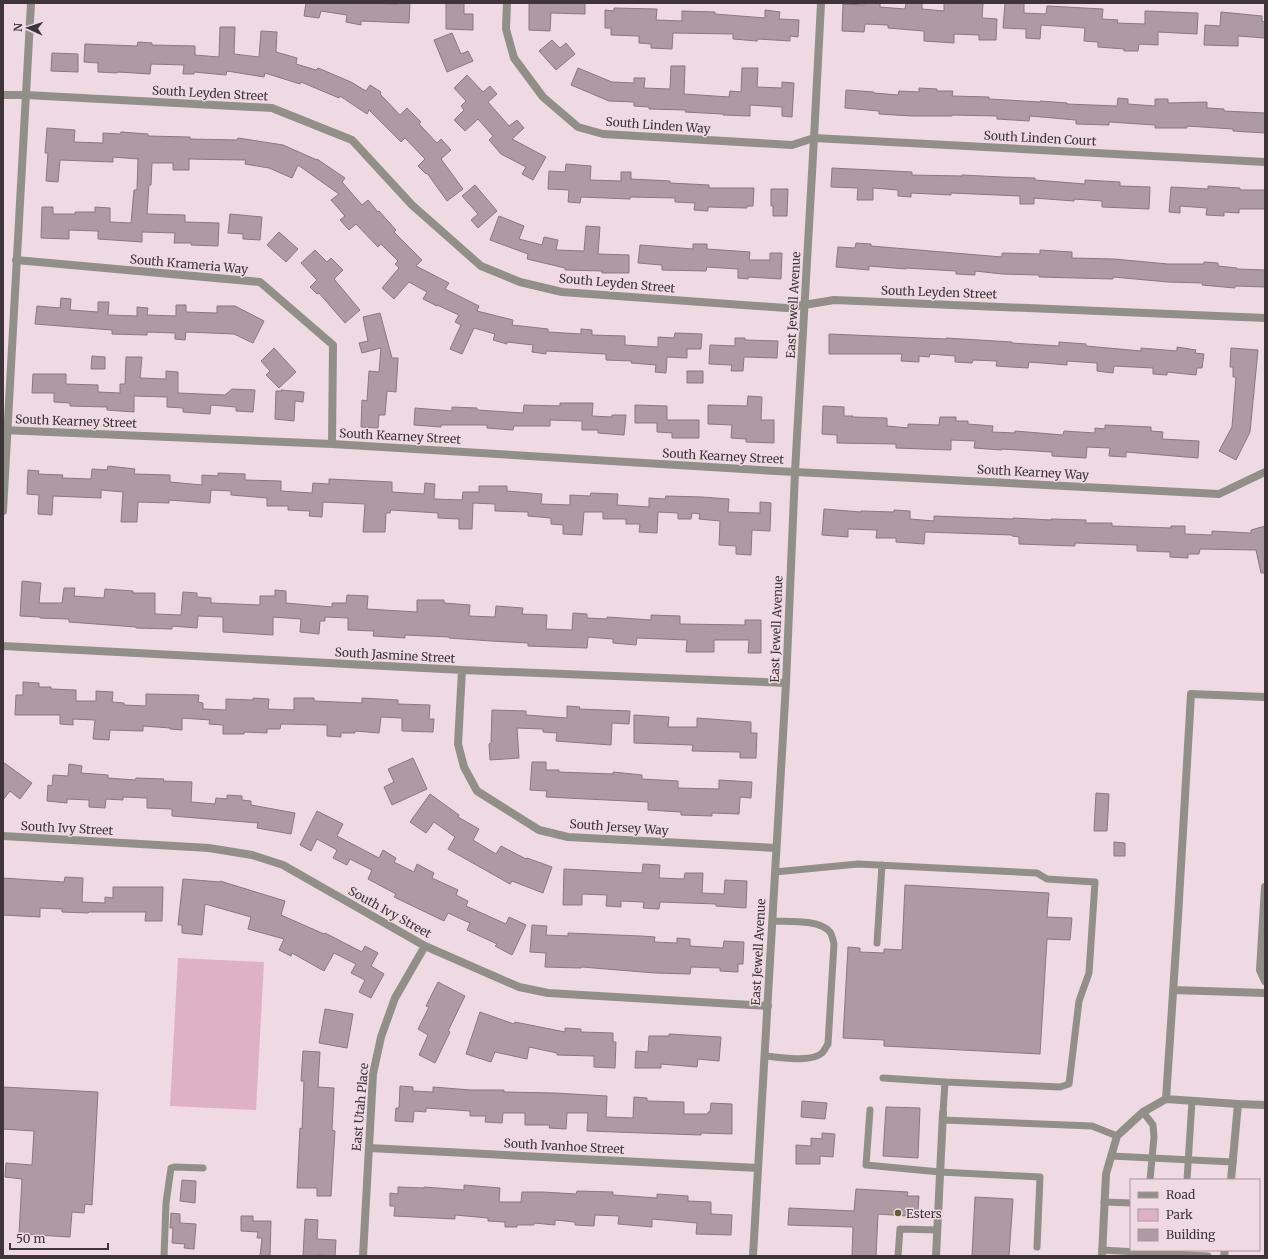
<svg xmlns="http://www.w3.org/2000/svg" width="1268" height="1259" font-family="Merriweather,serif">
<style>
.green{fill:#deb1c7}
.building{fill:#ae9aa3;stroke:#8b7781}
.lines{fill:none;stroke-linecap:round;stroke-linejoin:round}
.service{stroke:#909088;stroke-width:7}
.minor{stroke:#909088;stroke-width:8}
.tertiary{stroke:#909088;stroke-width:8}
.poi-dot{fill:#61602d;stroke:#efd9e3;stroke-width:1.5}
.labels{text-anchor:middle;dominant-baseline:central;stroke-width:3;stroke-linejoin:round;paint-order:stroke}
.street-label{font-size:12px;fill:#3d3539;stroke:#efd9e3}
.poi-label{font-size:12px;fill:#3d3539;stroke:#efd9e3;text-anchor:start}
</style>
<rect width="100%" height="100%" fill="#efd9e3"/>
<path class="green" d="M178 958 264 962 256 1110 170 1106Z"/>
<path class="building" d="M306 3H369L397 4V3H410L409 23 361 21V25L346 22 347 15 321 11 319 18 304 16Z
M446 3H464V14H473V30L446 29Z
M529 3H585V14L551 13 550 31 529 30Z
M864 3H880V7L905 9 906 3H922V9L944 11V3H983L982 18 997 19 996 40H979V35L954 34V43L924 41V31L888 28V25L865 24 864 32 842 31 843 4 864 5Z
M1005 3H1024V13L1046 14 1047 6 1103 9 1102 19 1118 20 1117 23 1145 24V11L1198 13 1197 34 1158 32V45L1139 44 1138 51H1124V49L1098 47V42L1084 41 1085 28 1041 25 1040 39 1026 38V29L1003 28Z
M614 8 657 9 656 20 682 21V11L715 12V14L765 18V10L780 12 779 19 799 20 798 37 790 36V41L758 39 757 41 733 39V34L673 33 672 49 651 48V44L639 43V36L611 35V28H605V10L614 11Z
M1221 12 1262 16V21L1265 22V38L1238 36V46L1204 45 1205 25 1220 26Z
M220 27H235L234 54 259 57 261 31 277 32 276 52 297 58 296 64 316 70 318 68 351 82 366 91 370 85 381 92 380 94 400 115 407 108 421 122 419 124 437 143 441 139 451 150 441 159 463 189 447 201 427 173 426 174 418 166 425 159 405 138 401 142 369 110 367 114 340 96 339 98 301 82 300 84 265 73 264 77 227 71 226 75 194 72V74H183L184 65 151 64 150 74 118 72 117 73 98 72V63L84 62 85 44 137 46 138 42 152 43V45L195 46V55L219 57Z
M452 33 461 54 468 51 473 61 447 72 434 40Z
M552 40 560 48 566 43 575 54 556 70 539 51Z
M52 53 78 54V72L51 71Z
M671 66H685L684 94 729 97 730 91 741 92 742 68H758L757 87 782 88V82L794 83 792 117 782 116V107L750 105V116L723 115V114L685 112 686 110 649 109V107L634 106V102L609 101 571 85 578 68 612 82 634 83V78H645L644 88 670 89Z
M467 75 483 92 490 86 497 94 488 102 509 126 517 120 524 128 512 139 546 157 533 180 522 174 526 167 501 154 489 140 493 136 478 119 465 131 454 120 464 110 461 106 466 101 454 88Z
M919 88 937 89V91H953L952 96 989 97V99L1040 102V101L1067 103V104L1117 106 1118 98 1128 99V104L1155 106V99H1168V103L1207 102V108L1224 109V111L1265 113V133L1233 131V129L1187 126V128H1155V125L1109 122V125L1076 124V120L1030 116 1029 121 997 119V116L952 115V116H911L879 114V111L845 108 846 90 874 92V93L898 95 899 91 919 92Z
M47 128 75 130 74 142 103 143V133L120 134 121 132 148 134V136L190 137V139L237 140 238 138 283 145 317 160V159L345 178 342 182 362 205 368 200 378 212 379 211 396 230 394 232 422 260 416 266 449 283 445 289 479 306 477 311 513 320 512 325 548 329V332L581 334V329L592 330V335L625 336V345L658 347V337L674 338 675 333 702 334 701 349H687V358L667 357 666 373 655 372 656 365 631 363 632 361 606 360V354L546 351V354L532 352 533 345 507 342V344L493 340 495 334 474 328 462 354 450 349 461 325 455 322 459 315 437 305V306L423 299 427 292 409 282 394 299 382 288 399 268 395 264 398 261 381 244 378 247 356 224 349 230 340 220 345 216 331 200 339 194 298 165 292 178 269 168 245 164 246 160 189 159V170H173V163H152L151 185H149L147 214 185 215V222L219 223 218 246 191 245V243H174L175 233 142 232V242L98 239V231L69 230V239L41 238 42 207H53V214H75V212H95V207L110 208V222L131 223 134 190H137L138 159 113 157V162L60 160 58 182 46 181 48 153H45Z
M566 164 591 166 590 180 621 181V172H631V179L670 181V183L709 185V188H754L753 206H747V208L708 207V211L694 210 695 203 675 202V198L630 197V199L581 197 580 203 568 202 569 190 548 189 549 171 565 172Z
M832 168 912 172V175L962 176V175L1003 177 1035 178V180L1085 184V180L1120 182V186L1150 187 1149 209 1102 207V201L1074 199V201L1034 198V204H1020V196L951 193V195L911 193V197L898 196V190L873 188V200H857L858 188 831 187Z
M475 185 497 211 478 228 471 220 478 214 462 196Z
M1208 186 1240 188V190H1265V209H1239V213L1224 212V216L1206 215 1207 208 1180 206V213L1169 212 1171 187 1208 189Z
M771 189H788L787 216H773V206H771Z
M230 214 262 217 260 240 243 239V234L228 233Z
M499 216 524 226 519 239 542 245 544 237 558 240 556 250 584 251 586 226 600 227 598 254 629 255V273H602V271L565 270V268L527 259 528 254 490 240Z
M279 232 298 249 286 262 267 245Z
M856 243 871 244V246L1002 257V253L1040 254V250L1072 252V258L1114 259 1168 264H1204V262L1218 263V266L1237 268V269L1265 270V287L1235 286V288L1202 285 1203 283 1168 282 1113 277V279L1039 277V275L1002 274 975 271V275L956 274V271L906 268V269L869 266V270L836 267 838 247 855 248Z
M693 244H707V249L750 252 749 260H770V253H782L781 279 748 277V279L738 278V269L707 267 706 271 662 270V265L638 263 640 245 693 249Z
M315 250 327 262 331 258 343 270 334 279 360 310 345 323 319 293 317 294 310 287 317 280 301 263Z
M61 298 71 299 70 310 98 312V302H109L108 315 137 316V307L148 308 147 315 176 316V305H186V312L217 313V306H235L264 321 253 343 234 334 186 332 185 340 175 339V333L147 332V335L112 334V330L35 324 37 306 60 308Z
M380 313 392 358H398L396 392 387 391 385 415H379L378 428 361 427 362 400 367 401 369 371 379 372 381 348 362 353 359 343 368 341 363 317Z
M829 334 946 339V338L1012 342V343L1059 346V342L1086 344V346L1141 351V348L1177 351V347L1196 350 1195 353 1204 354 1202 368H1197L1196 375 1167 372V375L1153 374V368L1114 366 1113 373 1097 371V363L1067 361V365L1029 362 1028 368 1011 367 996 366 997 361 973 360 972 363 955 362V356L930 354 929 357 919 356V362L901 361 902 354H829Z
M735 338H745V340L778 341 777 358 744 357 743 371H731L732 365 709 364 710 345 735 346Z
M274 348 296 372 279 388 266 375 270 371 261 361Z
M1231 348 1258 350 1250 432 1236 460 1219 451 1232 427 1236 377H1233V367H1230Z
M92 356 105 357V369H91Z
M126 357H142L140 378 166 379V371L178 372V393L225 395 232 389 255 390 253 412 236 411V407L211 405 210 414 183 412V408L167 407V397L134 396V412L107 410V407L70 406V403L54 402V393H32L33 374H66V384L98 385V392L120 393V384H125Z
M687 371H703V383H687Z
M281 390 304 392 303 402 295 401 294 421 275 419 276 391H282Z
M748 396 762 397 761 420H774V443L746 442V439L731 438 732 425 708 424V405L747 406Z
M560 403H593L592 416 612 417V415H626L624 435 598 433V430H582V421L550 420V426H514L513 430 487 428V425H441V427L414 425 415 408 452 411V407L477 408V410L523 413 524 405 560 406Z
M635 405 667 406V420H699V438H672V433L657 432V423H635Z
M823 406 844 407V416H853L852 417 887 418V426L908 428V424L939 425 940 417H956V421H968V424L993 426 992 432 1015 433V431L1063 435 1064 431 1095 433V428L1105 429V425L1151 427V431L1163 432 1162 439 1199 441 1198 458 1126 452V457L1109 456 1110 448 1087 447 1086 458 1052 456V452L1002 449V450L974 448 975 441 951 440V450L896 448V444L837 443V435L822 434Z
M108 466 135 469 134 474 170 475V482L202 485V475L218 476V473L245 474V480L281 481V491L312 493 313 483 329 484V479L392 482V492L424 494 425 483 435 484 434 499 462 500 463 492H479V486H507V491L542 494 541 504 570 505V495L590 496 591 493 618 494 617 505 649 507V498L665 499 666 496 702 497 729 499 728 512 760 513V502L771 503 770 531 752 530 751 555 736 554V546L719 545 720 521 699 519 700 514 692 513 691 519H678V513L658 512 657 533 639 532 640 524H626V519H603V512H584L582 535 563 534V525L551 524V518L528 516V512L495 511V504L473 503 472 529H459V519L438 518V513L391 510 390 513H386L385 532H363L365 504 323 502 322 517 309 516 310 511 288 510V506H267V498L231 495V491L211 490 210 503 169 500V503L138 502 137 522H121L123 492 101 490V498L53 496 52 515 38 514 39 495 27 494 28 470 39 471 38 474 63 475 62 478 91 479 92 469 107 470Z
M824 509 861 512V511L894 512V510L910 511V519L934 521V516L1013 519V518L1051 520V519L1086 520V523H1112V526L1171 528V526H1185V534L1212 535V531L1251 533V530L1265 526V573H1261L1256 550 1200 549 1199 554H1188V558L1170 557V552L1137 551V545L1075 543V546L1019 544V537L1012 536V535L925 532 924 544 896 542V538H876L877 530 848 529V537L822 535Z
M22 581 41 583 39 603H62L64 588H75L74 596 104 598 105 589 133 591V593H155V614L181 615 183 592 197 593V597L211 598V603L260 605V596H275V590L286 591V603L332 607V603H346L347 595 368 596 367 609 417 612V600H444V603L470 605 469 616 495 617 496 606 523 608 522 614 547 615 546 629 572 630 573 613 587 614V618L607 619V617L651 620V615L680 616V624L745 625V620H761V653H748L749 640H714V652H686L687 640 637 638 636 645 613 643V639L588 637 587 648 528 646V643L491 641 449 638V637L405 635V638L373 636 374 631 348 630V618L325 617V621H320L319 634 300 632 301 619 273 617V635L223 632V617L198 616 197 628 172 626V629L136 628V627L69 622V619L40 618V617L20 616Z
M23 682 39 683V687H51V689L76 690V701H96V691L113 692 112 702 124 703V705L146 706V694L199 695 198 702 203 703V709L226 710V699L253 700V698L269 699 268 709 294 710V698H314V701L362 703V698L398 700V704L430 705 429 719H434L433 732 402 731V718L381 717 379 733 355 731V733H341V737L327 736V725L281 724 280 729H267V733L244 732V734H223V725L209 724 210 720 182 718V730L170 729V728L143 726V731L110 730 109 740 93 739 95 720 73 719V725L60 724V715H15L16 695H23Z
M567 706 580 707 579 709 630 711 629 724 612 723 611 745 556 741 557 733 543 732V729L517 728 519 758 490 760 489 744 491 743 492 710 526 711V715L567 718Z
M634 715 669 717 668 727H697V718L751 722V733H757L756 758H740V752L692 751 693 745 634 743Z
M413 758 427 789 392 805 384 787 394 782 388 769Z
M3 762 32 783 20 799 10 791 3 800Z
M532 762H546V770H559V772L613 774V772L642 775V779L678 781V788L719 789V780L752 782 751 798 740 797 739 814 712 813V816L681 815V812L648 810V802L546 797 547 791 530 790Z
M69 764 82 766 81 773 108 775V778L135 780 136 778 164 779 163 781 192 782 191 802 215 804 216 798 227 799V795L242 796V800L251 801V805L295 813 291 834 257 828 258 823 172 816V809L147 808V798L123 797V800L106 799 105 808 89 807V800L67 799V803L47 801 48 785 52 786 53 775 68 776Z
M1096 793 1109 794 1107 831H1094Z
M430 794 459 815 458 817 479 829 473 840 496 854 501 846 526 859 527 858 552 867 543 893 512 881 510 884 448 849 455 837 434 822 426 833 410 822Z
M317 811 343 824 337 836 379 858 383 850 396 858 394 862 414 872 417 864 434 873 432 878 458 890 456 895 468 901 466 906 506 924 509 917 526 925 512 955 495 946 497 944 467 930 470 923 448 913 444 921 394 897 396 894 368 879 372 870 350 859 347 865 333 858 337 850 317 839 311 851 300 845Z
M1114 842 1125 843V856H1114Z
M643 864 660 865 659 878 684 879 685 873H703L702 893 724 894 725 880 747 881 746 908 716 906V904L660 902 659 909 643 908 644 902 621 901V907L606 906 607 895 582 894V905H563L564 869 642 873Z
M65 877 83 878 82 902 105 903V897L113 898V887H163L162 921H145L146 912H89L88 913 62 912V909L40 908V917L3 915V878L64 882Z
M183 879 220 882V881L285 901 281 915 324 934 325 933 362 952 365 946 378 953 371 966 384 974 371 998 359 992 365 980 351 973 356 964 334 953 324 971 292 953 291 956 279 950 284 939 248 929 251 917 205 904 202 935 182 933V925H178Z
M905 885 1049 893 1047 917 1072 918 1070 940 1047 939 1040 1054 884 1046V1040L843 1038 848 947 860 948V952L884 953V949L902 950Z
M532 925 547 926 546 935 568 936V933L641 936 655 937 654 942 677 943V938L690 939V946L723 948 724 941 744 942 743 964H738V972L720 971V968L691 967 690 974 655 973 582 967 581 968 545 967 546 953 530 952Z
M438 982 465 996 448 1031 450 1032 435 1063 419 1055 428 1035 418 1029 429 1007 426 1006Z
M325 1009 353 1014 347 1048 319 1043Z
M480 1012 514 1024 515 1022 565 1032V1028L581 1029V1032L613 1033V1042H616L615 1068 594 1067V1056L557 1055V1053L529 1047 527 1059 495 1052 491 1062 466 1054Z
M669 1034 721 1037 719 1061 698 1059 697 1067 661 1064V1068H635L636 1051 648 1052 649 1036H669Z
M303 1051 320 1052 318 1087 334 1088 332 1130 335 1131 331 1196H317V1188H297L300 1128 302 1129 304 1081H301Z
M400 1086 413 1087V1091L433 1092V1087L471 1090H504V1092L555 1093 607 1096 606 1117 633 1118 634 1097 647 1098V1101L684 1102V1114H708V1112H710L711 1103 732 1104V1134L701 1133V1135L587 1131 588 1113H567L566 1129 549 1128 550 1125H525V1113H503L502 1123 485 1122 486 1116H470V1111L426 1108V1112L414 1111 413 1122 395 1121 396 1108H399Z
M3 1087 98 1092 92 1205 85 1204 84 1213 72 1212 70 1237 19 1234 22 1179 5 1177 6 1163 32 1165 34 1131 3 1129Z
M802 1101 827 1103 825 1119 801 1117Z
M886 1107 920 1108 918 1158 883 1156Z
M822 1133 835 1134 833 1157 820 1156V1164H796V1145L811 1146V1138L822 1139Z
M182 1180 196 1181 195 1203 180 1201Z
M464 1185 500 1188 499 1202H521L522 1192H543L576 1194 577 1191 613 1192V1195L657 1198V1194L688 1196V1201L711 1202V1214L732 1215 731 1235 696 1234 697 1223 652 1219V1227L618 1224 619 1216 595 1215 594 1226 575 1225V1222L555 1220V1225L534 1223V1225H517V1227H505V1222L488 1221V1218L455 1215V1219L394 1216 395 1206H390V1193L398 1194V1187L424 1188V1187L464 1190Z
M856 1189 908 1192 907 1196H919L918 1210 907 1209V1216L878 1214 876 1256H852L853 1227 788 1225 789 1208 854 1211Z
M975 1197 1013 1199 1009 1256H972Z
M171 1213 180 1214V1223L196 1224 194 1249 184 1248 185 1244 172 1243 173 1228H170Z
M241 1216H253V1221H271L270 1256H260L262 1238H257L258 1232 241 1231Z
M305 1219 318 1220 317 1239 336 1240 335 1256 319 1255V1256H303Z"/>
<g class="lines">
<path class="service" d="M775 872 858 864 1037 873 1047 879 1095 882 1089 973 1079 1001 1069 1084 1060 1087 945 1082
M877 943 882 865
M765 1056C779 1057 811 1063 822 1053 824 1051 826 1047 828 1044L834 944C833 940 832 935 830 932 819 919 788 922 772 921
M883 1078 945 1082 943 1113
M870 1110 866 1165 940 1172 1040 1177 1037 1247
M1143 1112 1153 1125 1154 1137 1150 1180
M943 1120 1092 1126 1117 1136
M1111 1156 1233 1162
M1187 1180 1192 1101
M1104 1202 1131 1203
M1102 1250 1208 1256
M164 1256 166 1203 171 1168 174 1167 203 1168
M898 1256 900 1229 937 1230"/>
<path class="minor" d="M507 3 506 29 514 58 543 97 578 127 603 134 792 145 814 138 1265 162
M3 95H26L272 108 352 140 412 205 481 266 520 282 562 292 786 308 834 300 1265 318
M16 260 260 282 333 345 332 444
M3 430 332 444 776 471 1219 494 1265 472
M3 646 462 670 786 683
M462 670 458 744 464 767 477 791 539 830 568 837 776 848
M3 836 209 848 252 855 283 865 425 946 519 987 548 993 768 1006
M1265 887 1260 970 1265 981
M1173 990 1265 993
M1166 1099 1238 1104
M369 1148 758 1168
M1231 1180 1238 1104 1265 1105
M363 1256 373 1074 381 1037 395 998 425 946
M936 1256 943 1113
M1102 1256 1106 1174 1117 1136 1143 1112 1166 1099 1178 917 1191 694 1265 697
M1224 1256 1225 1250"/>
<path class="tertiary" d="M3 511 31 3
M753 1256 786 683 795 472 814 138 821 3"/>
</g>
<circle class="poi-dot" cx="898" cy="1213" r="4"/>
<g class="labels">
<g class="street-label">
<text transform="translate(210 93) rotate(3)">South Leyden Street</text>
<text transform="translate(658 125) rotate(4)">South Linden Way</text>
<text transform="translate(1040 138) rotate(3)">South Linden Court</text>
<text transform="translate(189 264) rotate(5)">South Krameria Way</text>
<text transform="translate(617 283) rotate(5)">South Leyden Street</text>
<text transform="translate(939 292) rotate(2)">South Leyden Street</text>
<text transform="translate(793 305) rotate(-87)">East Jewell Avenue</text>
<text transform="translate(76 421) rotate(2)">South Kearney Street</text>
<text transform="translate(400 436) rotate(3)">South Kearney Street</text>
<text transform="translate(723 456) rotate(3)">South Kearney Street</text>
<text transform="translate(1033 472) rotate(3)">South Kearney Way</text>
<text transform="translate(776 629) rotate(-88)">East Jewell Avenue</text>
<text transform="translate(395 655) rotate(3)">South Jasmine Street</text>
<text transform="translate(619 827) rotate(4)">South Jersey Way</text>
<text transform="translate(67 828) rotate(3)">South Ivy Street</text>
<text transform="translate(390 912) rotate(29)">South Ivy Street</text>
<text transform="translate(758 952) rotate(-87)">East Jewell Avenue</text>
<text transform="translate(360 1107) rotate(-85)">East Utah Place</text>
<text transform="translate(564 1146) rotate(3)">South Ivanhoe Street</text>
</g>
<g class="poi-label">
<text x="906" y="1213">Esters</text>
</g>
</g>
<rect width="1268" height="1259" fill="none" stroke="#3d3539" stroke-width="8"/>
<rect x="1130" y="1179" width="130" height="72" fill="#efd9e3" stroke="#a8979f"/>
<rect x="1138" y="1192" width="20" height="6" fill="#909088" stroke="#a8979f"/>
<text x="1166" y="1199" font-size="12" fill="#3d3539">Road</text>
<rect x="1138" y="1209" width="20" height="12" fill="#deb1c7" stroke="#a8979f"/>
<text x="1166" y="1219" font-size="12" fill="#3d3539">Park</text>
<rect x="1138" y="1229" width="20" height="12" fill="#ae9aa3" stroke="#a8979f"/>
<text x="1166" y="1239" font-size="12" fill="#3d3539">Building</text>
<g transform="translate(28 28) rotate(273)" stroke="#efd9e3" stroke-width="3" paint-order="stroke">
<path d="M0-3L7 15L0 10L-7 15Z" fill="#3d3539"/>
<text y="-6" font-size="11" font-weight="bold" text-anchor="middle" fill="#3d3539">N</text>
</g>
<path d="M10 1243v6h98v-6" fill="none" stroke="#3d3539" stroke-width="2"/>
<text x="16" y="1243" font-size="12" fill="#3d3539" stroke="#efd9e3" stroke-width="3" paint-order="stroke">50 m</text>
</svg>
